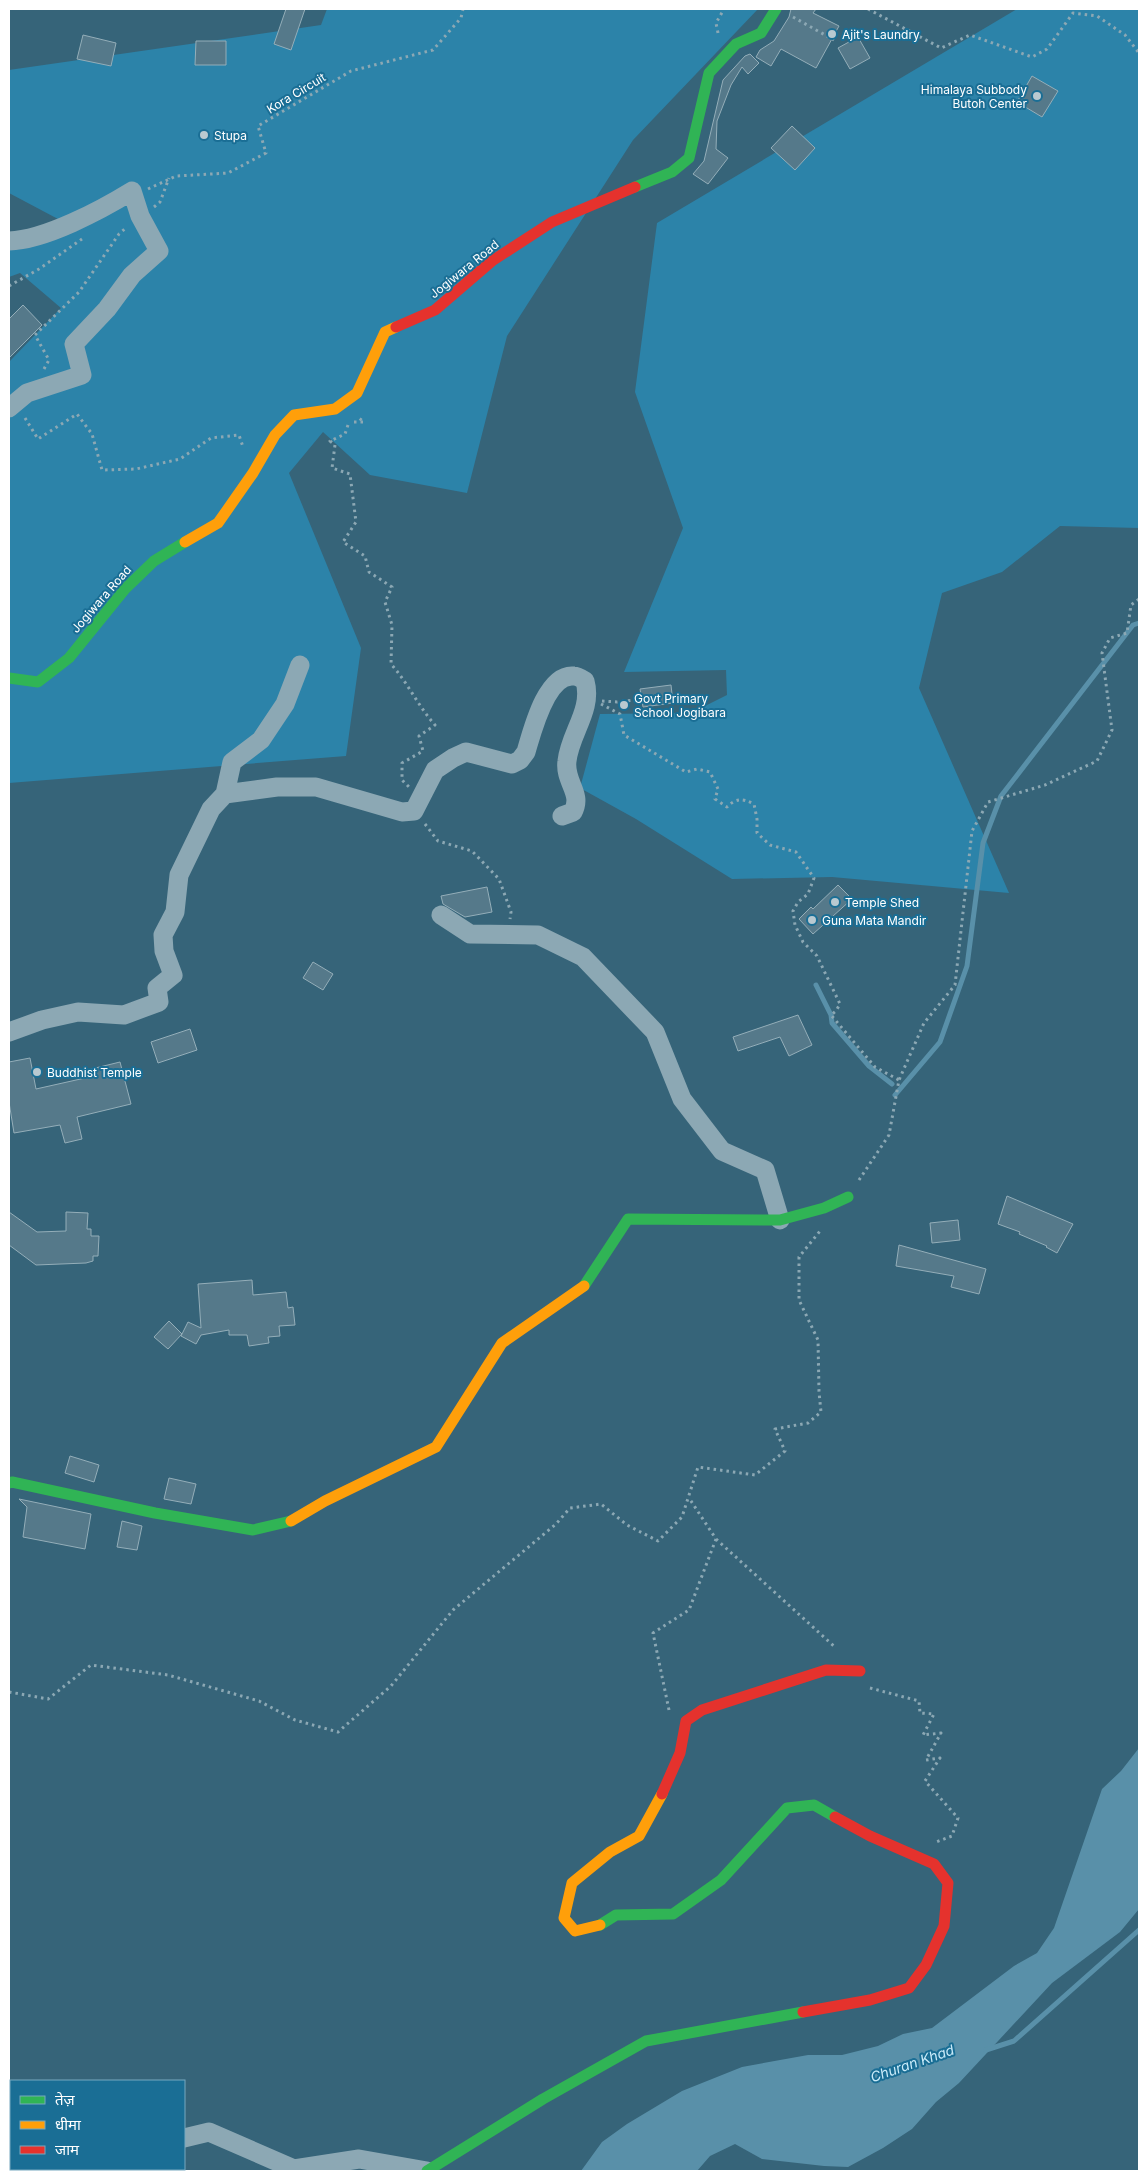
<svg xmlns="http://www.w3.org/2000/svg" width="1148" height="2180" font-family="Inter,'Noto Sans Devanagari',sans-serif">
<style>
.green{fill:#2c83a9}
.water{fill:#5990a9}
.lines{fill:none;stroke-linecap:round;stroke-linejoin:round}
.stream{stroke:#5990a9;stroke-width:5}
.building{fill:#55798a;stroke:#94aeb9}
.path{stroke:#8ca8b4;stroke-width:3;stroke-dasharray:2.5 4;stroke-linecap:butt}
.street{stroke:#8ca8b4;stroke-width:19}
.fast{stroke:#30b455;stroke-width:11}
.slow{stroke:#ff9f0a;stroke-width:11}
.jam{stroke:#e5322d;stroke-width:11}
.poi-dot{fill:#b9c9d0;stroke:#1a6e95;stroke-width:2}
.labels{text-anchor:middle;dominant-baseline:central;stroke-width:4;stroke-linejoin:round;paint-order:stroke}
.poi-label{font-size:12px;fill:#fff;stroke:#1a6e95;text-anchor:start}
.street-label{font-size:12px;fill:#fff;stroke:#1a6e95}
.water-label{font-size:14px;font-style:italic;fill:#caebf9;stroke:#1a6e95}
</style>
<rect width="100%" height="100%" fill="#366479"/>
<path class="green" d="M327 9H758L633 140 507 336 467 493 370 475 323 432 289 473 361 648 346 756 9 783V362L61 308 20 273 9 277V244L58 219 9 193V70L321 25Z
M1017 9H1139V528L1060 526 1002 572 942 593 919 688 1009 893 832 877 732 879 636 819 580 788 600 714 691 713 727 695 726 670 624 672 683 528 635 392 657 223Z"/>
<path class="water" d="M1139 1748V1909L1120 1932 1052 1983 959 2083 936 2102 912 2129 883 2148 848 2167 824 2166 762 2159 735 2144 710 2156 697 2171H581L602 2142 627 2124 682 2091 742 2067 808 2055H842L878 2046 903 2034 932 2028 1014 1966 1037 1953 1054 1928 1102 1789 1121 1771Z"/>
<g class="lines">
<path class="stream" d="M816 985 831 1015 832 1023 869 1066 892 1084
M895 1095 940 1042 967 966 983 843 1001 796 1133 625 1139 623
M986 2050 1014 2041 1139 1930"/>
</g>
<path class="building" d="M286 9H305L291 50 274 44Z
M791 9H816L813 13 839 26 816 68 781 49 771 66 756 57 760 50 774 41 789 17Z
M83 35 116 43 111 66 77 59Z
M858 37 870 58 850 69 838 48Z
M196 41H226V65H195Z
M750 54 759 63 748 74 742 67 731 85 717 121 716 149 728 158 708 184 693 174 704 161 723 80 745 56Z
M1032 76 1058 91 1042 117 1017 102Z
M792 126 815 148 795 170 771 148Z
M23 305 42 325 9 358V319Z
M671 685 673 703 643 707 640 689Z
M838 885 852 899 813 934 799 919 811 907 813 909Z
M487 887 492 912 465 917 443 904 441 896Z
M313 962 333 974 323 990 303 978Z
M798 1015 812 1045 789 1056 780 1037 738 1051 733 1037Z
M190 1029 197 1050 158 1063 151 1042Z
M30 1058 36 1089 85 1078 83 1071 120 1062 131 1104 77 1117 82 1139 65 1143 60 1125 14 1133 9 1102V1062Z
M1007 1196 1073 1224 1057 1253 1046 1247 1047 1246 1019 1234 1020 1232 998 1224Z
M9 1212 37 1232 66 1231V1212L88 1213 87 1229H91V1236H99L98 1256H93V1261L86 1263 36 1265 9 1245Z
M958 1220 960 1240 932 1243 930 1223Z
M899 1245 986 1269 979 1294 951 1287 954 1276 896 1266Z
M252 1280 253 1295 286 1292 288 1308 293 1307 295 1325 279 1326 280 1336 268 1337 269 1343 249 1346 247 1335H229V1330L201 1335 196 1344 181 1336 188 1322 201 1328 198 1284Z
M169 1321 182 1334 168 1349 154 1337Z
M70 1456 99 1465 94 1482 65 1473Z
M169 1478 196 1484 191 1504 164 1499Z
M19 1499 91 1514 85 1549 23 1537 27 1507Z
M122 1521 142 1526 137 1550 117 1547Z"/>
<g class="lines">
<path class="path" d="M868 9 941 48 970 35 1032 57 1047 49 1073 13 1097 16 1125 35 1139 53
M793 17 834 40
M718 33 716 23 724 9
M148 189 176 176 228 173 266 153 258 126 351 71 433 50 461 18 463 9
M154 207 160 202 169 178
M9 286 39 269 82 239
M44 369 49 360 35 335 79 292 119 234 127 227
M25 418 38 439 77 414 92 434 102 470 136 469 180 459 211 438 239 435 243 447
M354 422H364L359 418
M348 425 345 434 330 441 335 445 332 468 350 474 356 522 343 542 365 556 369 572 392 587 385 602 392 625 391 664C408 683 418 706 435 725L419 736 423 751 402 763V780L409 787
M602 701 617 702 635 700
M601 704 620 714 624 735 686 772 697 769 710 772 718 789 715 799 727 807C736 798 742 798 754 804L757 819V833L770 845 796 852 814 878 808 894 798 902 793 911 795 925 803 942 817 956 840 1004 836 1011 831 1015 875 1067 899 1080
M425 824 438 841 472 851 499 879 511 912 510 919
M859 1180 889 1135 899 1080 924 1023 955 985 972 831 988 802 1045 785 1097 761 1112 730 1102 653 1110 638 1127 633 1131 605 1139 599
M716 1539 836 1648
M870 1688 919 1701 920 1713 934 1714 923 1735 941 1733 926 1760 940 1758 925 1781 958 1818 952 1836 936 1842
M9 1692 48 1699 91 1665 168 1675 259 1701 295 1720 338 1732 391 1686 453 1610 556 1524 570 1508 601 1504 627 1525 658 1541 682 1517 698 1467 755 1475 785 1451 775 1429 808 1423 821 1412 819 1392 818 1340 799 1300V1257L820 1231
M669 1710 653 1633 689 1610 716 1539 689 1498"/>
<path class="street" d="M9 241C45 240 101 210 132 191L140 216 159 251 132 275 107 309 74 344 82 375 27 393 9 408
M225 794 277 787H316L402 812 414 811 435 770 453 758 466 752 512 764 520 760 526 752C532 732 546 673 574 676 577 676 582 679 585 681 593 710 570 733 567 761 564 782 583 793 573 812L562 816
M441 915 470 934 538 935 583 957 655 1032 682 1099 722 1151 765 1170 780 1220
M9 1032 42 1020 78 1012 124 1015 159 1002 157 988 173 975 164 951 163 935 175 912 179 875 211 809 225 794 232 762 261 740 285 704 300 665
M184 2138 209 2132 294 2169 359 2159 427 2171
M123 2171 126 2169"/>
<path class="fast" d="M635 187 672 172 689 158 709 73 736 44 761 33 776 9
M9 678 38 682 69 658 125 589 154 561 185 542
M584 1286 628 1219 780 1220 824 1208 848 1197
M9 1483 12 1482 155 1513 253 1530 291 1521
M600 1925 616 1915 673 1914 721 1880 787 1808 814 1805 835 1817
M427 2171 543 2099 646 2041 803 2012"/>
<path class="slow" d="M185 542 218 523 253 473 275 435 294 415 335 409 357 393 385 332 396 327
M291 1521 325 1501 436 1447 502 1343 584 1286
M600 1925 575 1931 564 1918 572 1883 610 1852 639 1836 662 1794"/>
<path class="jam" d="M396 327 435 310 492 261 552 222 635 187
M662 1794 680 1753 686 1721 702 1710 826 1670 860 1671
M803 2012 870 2000 909 1988 926 1965 944 1926 948 1883 934 1864 870 1836 835 1817"/>
</g>
<g class="poi-dot">
<circle cx="832" cy="34" r="5"/>
<circle cx="1037" cy="96" r="5"/>
<circle cx="204" cy="135" r="5"/>
<circle cx="624" cy="705" r="5"/>
<circle cx="835" cy="902" r="5"/>
<circle cx="812" cy="920" r="5"/>
<circle cx="37" cy="1072" r="5"/>
</g>
<g class="labels">
<g class="poi-label">
<text x="842" y="34">Ajit's Laundry</text>
<text x="1027" y="89" text-anchor="end">Himalaya Subbody<tspan x="1027" dy="14">Butoh Center</tspan></text>
<text x="214" y="135">Stupa</text>
<text x="634" y="698">Govt Primary<tspan x="634" dy="14">School Jogibara</tspan></text>
<text x="845" y="902">Temple Shed</text>
<text x="822" y="920">Guna Mata Mandir</text>
<text x="47" y="1072">Buddhist Temple</text>
</g>
<g class="street-label">
<text transform="translate(296 93) rotate(-31)">Kora Circuit</text>
<text transform="translate(464 269) rotate(-39)">Jogiwara Road</text>
<text transform="translate(101 599) rotate(-49)">Jogiwara Road</text>
</g>
<g class="water-label">
<text transform="translate(912 2063) rotate(-19)">Churan Khad</text>
</g>
</g>
<rect width="1148" height="2180" fill="none" stroke="#ffffff" stroke-width="20"/>
<rect x="10" y="2080" width="175" height="90" fill="#1a6e95" stroke="#76a8bf"/>
<rect x="20" y="2096" width="25" height="8" fill="#30b455" stroke="#76a8bf"/>
<text x="55" y="2105" font-size="15" fill="#ffffff">तेज़</text>
<rect x="20" y="2121" width="25" height="8" fill="#ff9f0a" stroke="#76a8bf"/>
<text x="55" y="2130" font-size="15" fill="#ffffff">धीमा</text>
<rect x="20" y="2146" width="25" height="8" fill="#e5322d" stroke="#76a8bf"/>
<text x="55" y="2155" font-size="15" fill="#ffffff">जाम</text>
</svg>
